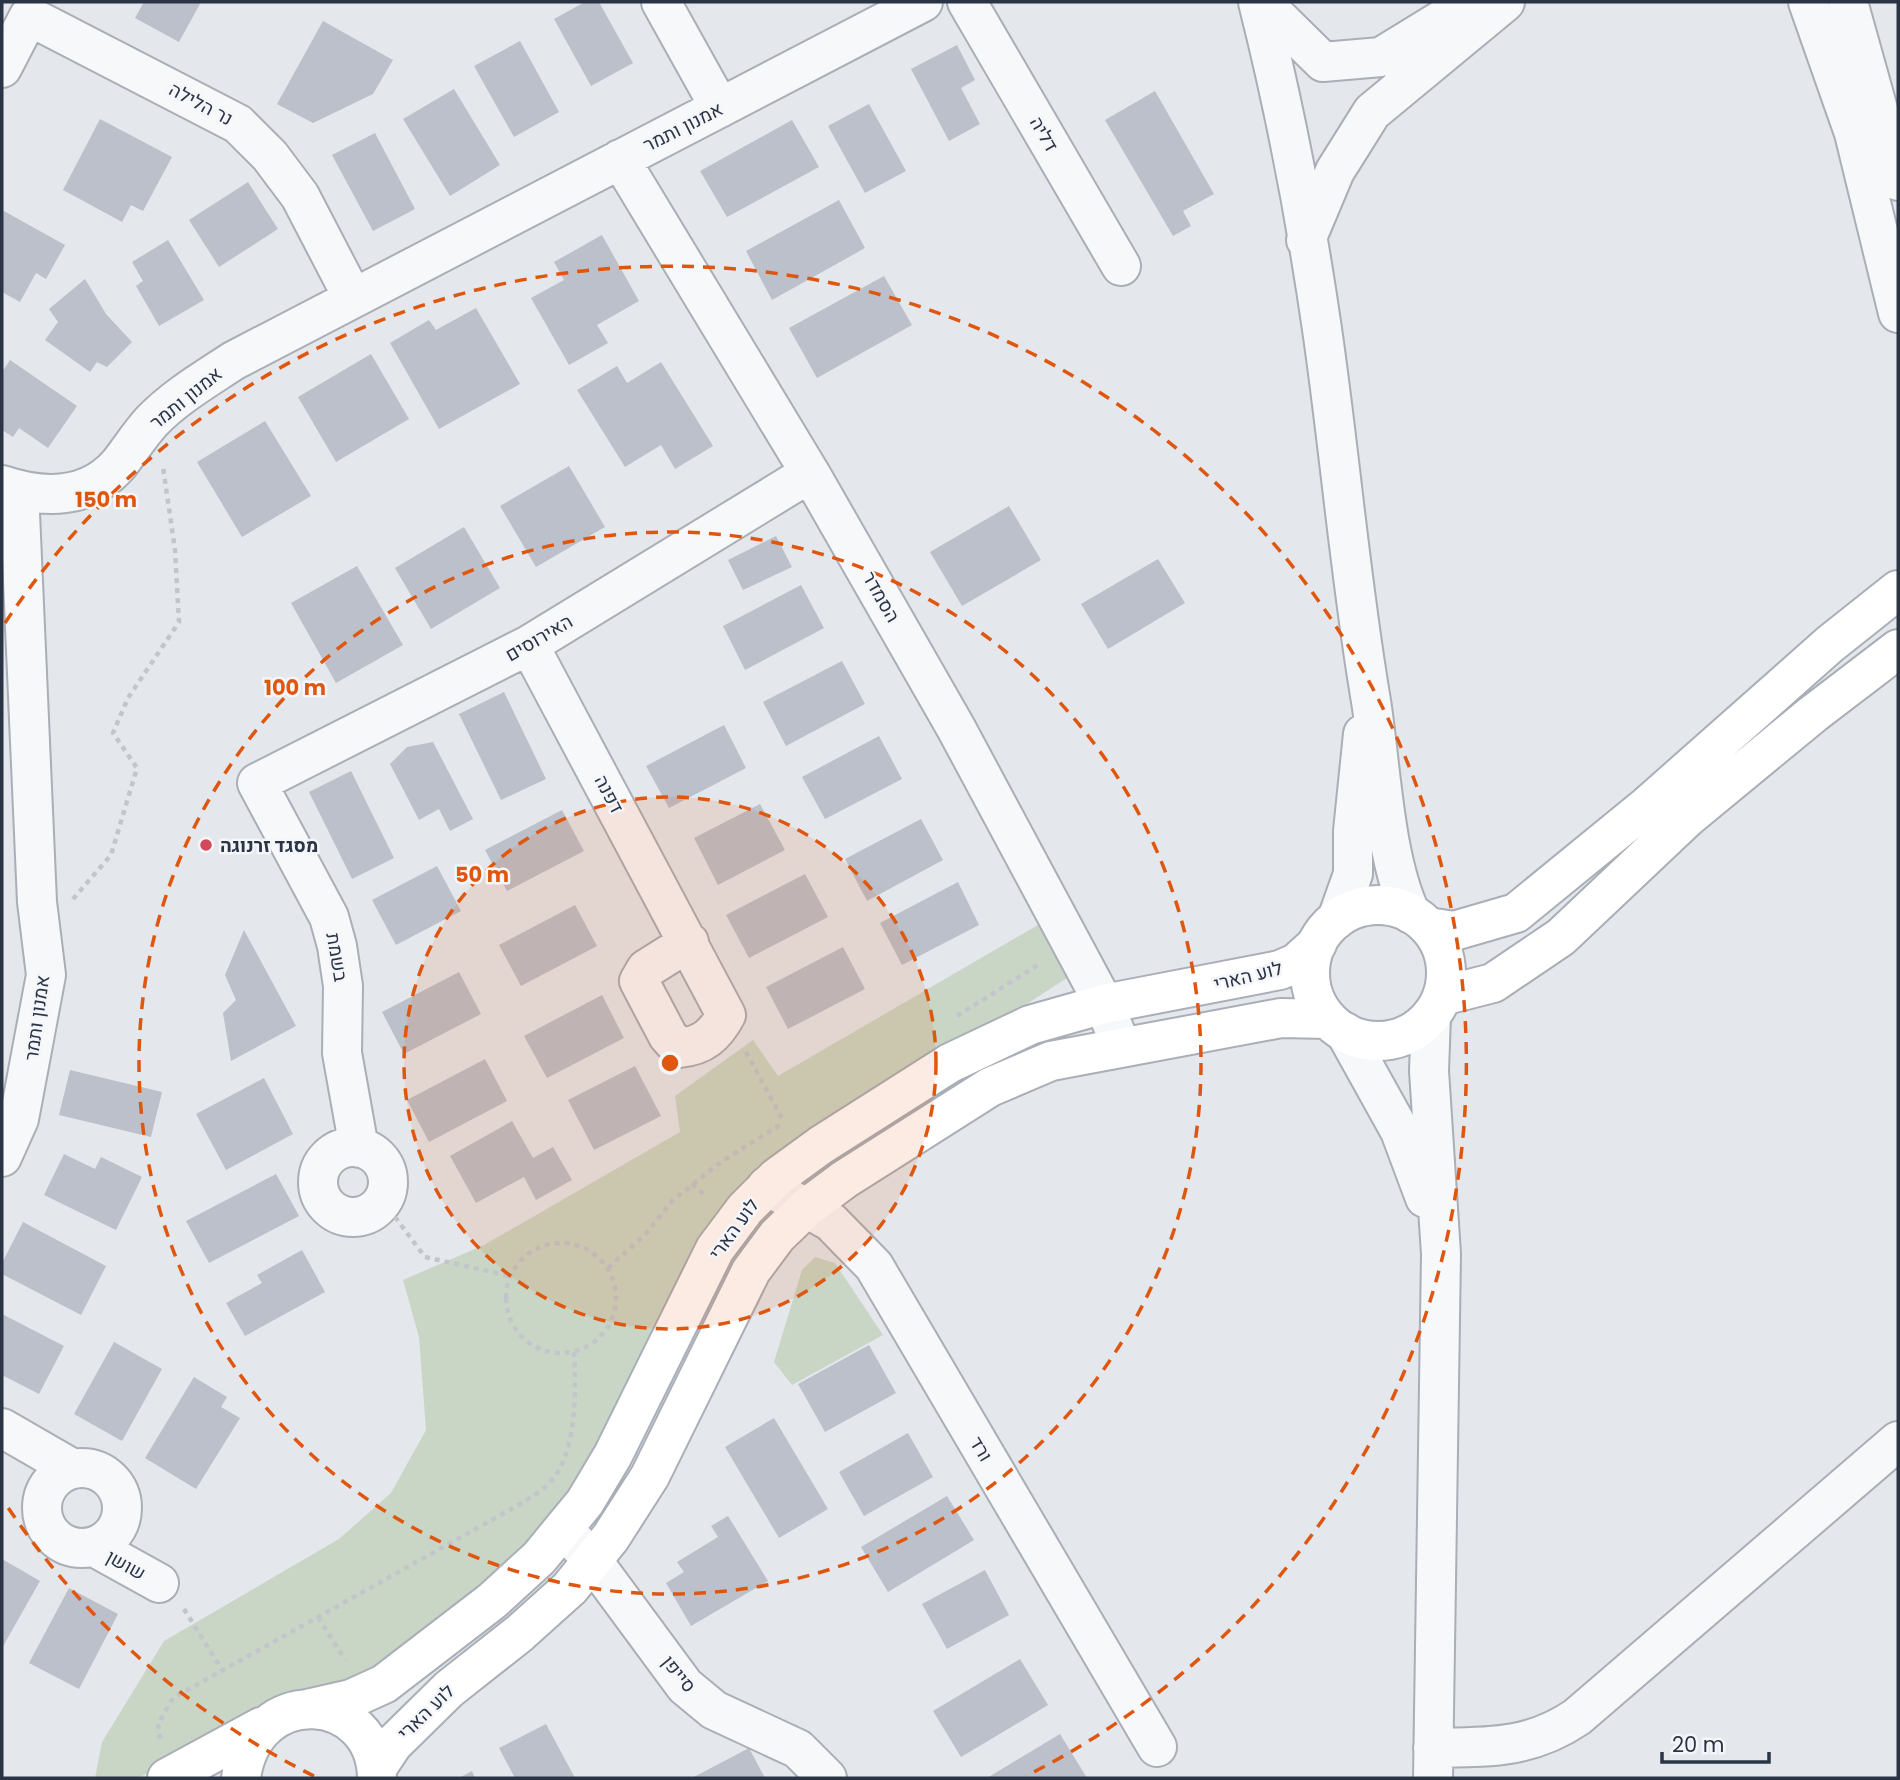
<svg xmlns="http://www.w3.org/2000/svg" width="1900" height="1780" font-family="Poppins,Heebo,sans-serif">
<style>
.green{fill:#c9d6c5}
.building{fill:#bbc0ca}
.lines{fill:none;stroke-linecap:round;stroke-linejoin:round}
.street-casing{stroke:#a9aeb7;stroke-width:42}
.secondary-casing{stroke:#a9aeb7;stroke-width:42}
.path{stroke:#c2c5cb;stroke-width:4.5;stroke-dasharray:5 5;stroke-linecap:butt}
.street{stroke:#f7f8fa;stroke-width:38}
.secondary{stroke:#fff;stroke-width:38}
.ring{fill:none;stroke:#df570f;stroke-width:3.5;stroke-dasharray:12 9}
.poi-dot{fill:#d1495b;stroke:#f4f6f9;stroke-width:2.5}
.labels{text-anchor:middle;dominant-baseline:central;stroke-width:5;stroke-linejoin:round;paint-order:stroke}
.street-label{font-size:19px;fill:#2b3445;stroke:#f4f6f9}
.poi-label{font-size:19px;font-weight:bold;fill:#2b3445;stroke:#f4f6f9;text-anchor:start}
.centre{fill:#df570f;stroke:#f4f6f9;stroke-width:3.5}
.ring-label{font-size:21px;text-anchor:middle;font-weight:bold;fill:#df570f;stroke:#f4f6f9;stroke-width:5;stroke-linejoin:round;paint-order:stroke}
</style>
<rect width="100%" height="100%" fill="#e4e7ec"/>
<path class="green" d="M1043 922 1067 978 767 1172 545 1534 385 1671 268 1701 203 1744 138 1778H95L102 1742 164 1641 339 1539 391 1493 426 1430 419 1337 403 1280 484 1245 680 1132 675 1096 753 1040 778 1076Z
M815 1257 835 1263 883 1335 792 1385 774 1362 802 1270Z"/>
<path class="building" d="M144 2H201L179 42 135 18Z
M585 2H599L633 63 591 86 554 19Z
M323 21 393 60 373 94 313 123 277 104Z
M520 41 559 112 514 137 474 66Z
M957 45 975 80 961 88 980 124 949 141 911 69Z
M454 89 500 165 450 196 403 119Z
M1155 91 1214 194 1183 211 1191 226 1173 236 1105 120Z
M869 104 906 171 865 193 828 126Z
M100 119 172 157 143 211 131 205 122 222 63 190Z
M792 120 819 167 727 217 700 171Z
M375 133 415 209 373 231 332 155Z
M248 182 278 229 219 267 189 220Z
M839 200 865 248 772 300 746 251Z
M2 210 65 245 46 279 36 273 20 302 2 292Z
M602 235 639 301 597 325 608 343 569 365 531 298 564 280 554 262Z
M168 240 204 300 159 326 136 286 143 281 132 262Z
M884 276 912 325 817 378 789 328Z
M85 279 106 314 132 342 107 367 97 362 90 372 45 340 58 322 49 309Z
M476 308 520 384 439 429 390 343 429 320 436 330Z
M371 354 409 419 336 462 298 397Z
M10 360 77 406 48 448 19 428 13 437 2 430V372Z
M661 362 713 446 675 469 661 445 625 467 577 390 617 366 627 383Z
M265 421 311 496 242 537 197 462Z
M569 466 605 527 536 567 500 506Z
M1009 506 1041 560 962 606 930 552Z
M464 527 500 588 431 629 395 568Z
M776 536 792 567 743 590 728 560Z
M1158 559 1185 603 1108 649 1081 604Z
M357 566 403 645 336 683 291 603Z
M801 585 824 628 745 670 723 626Z
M842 661 865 704 786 746 763 702Z
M504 692 546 779 501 800 459 714Z
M724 725 746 768 669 808 646 766Z
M879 736 902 779 825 819 802 777Z
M433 742 473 819 450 831 439 809 419 820 390 764 407 747Z
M351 771 394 858 352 879 309 792Z
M760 804 785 850 718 885 694 838Z
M562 810 584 851 507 891 485 850Z
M921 819 943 860 867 901 845 859Z
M437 866 461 911 396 945 372 900Z
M805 874 828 917 749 958 726 915Z
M958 882 979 925 902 965 880 923Z
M575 905 597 946 521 986 499 945Z
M244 930 296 1026 231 1061 223 1013 236 1000 225 975Z
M843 947 865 989 788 1029 766 987Z
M459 972 481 1014 404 1054 382 1012Z
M602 995 624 1038 547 1078 524 1036Z
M485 1059 507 1101 429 1142 407 1100Z
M635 1066 661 1116 594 1150 568 1100Z
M70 1070 162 1092 151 1137 59 1115Z
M264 1078 293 1134 226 1170 196 1114Z
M512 1121 533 1158 553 1147 572 1180 536 1200 524 1177 476 1203 450 1156Z
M64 1154 95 1169 101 1157 142 1177 116 1230 44 1195Z
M276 1174 299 1216 209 1263 186 1221Z
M23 1222 106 1266 81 1315 2 1274V1263Z
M302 1250 325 1292 245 1336 226 1303 262 1283 257 1275Z
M2 1314 64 1346 39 1394 2 1375Z
M114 1342 162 1369 122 1441 74 1414Z
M869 1345 896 1393 825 1432 798 1384Z
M194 1377 227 1397 221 1407 240 1418 196 1489 145 1458Z
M774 1418 828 1509 779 1538 725 1447Z
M908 1433 933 1477 864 1516 839 1472Z
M947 1496 974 1540 888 1592 861 1547Z
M728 1516 768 1581 691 1626 666 1583 684 1572 677 1562 718 1537 711 1526Z
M2 1559 40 1581 2 1648Z
M985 1570 1009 1615 947 1649 922 1604Z
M69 1588 118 1614 79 1689 29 1663Z
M1020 1659 1048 1705 961 1757 933 1711Z
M546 1724 575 1778H515L499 1748Z
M1060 1734 1087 1778H987Z
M749 1748 765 1778H692Z
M472 1771 475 1778H459Z"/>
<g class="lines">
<g class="street-casing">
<path id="street" d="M661 2 720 108
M967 2 1121 266
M1258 2C1285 109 1306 219 1322 329 1340 453 1350 578 1371 701 1381 764 1384 858 1411 914
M1262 2 1323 62 1381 57 1443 19 1464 2
M1808 2 1854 133 1898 313
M1848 2 1898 181
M2 68 29 16 238 124 270 156 300 196 353 298
M620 159 810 473 956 728 1104 1004 1121 1046
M1306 240 1335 171 1372 112 1505 2
M2 485C44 499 88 500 119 464 130 450 140 434 152 421 175 397 206 379 233 361L923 2
M529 645 726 1015C715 1035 703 1046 679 1048L668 1036 639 981 646 969 689 942
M1337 919 1353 874V831L1363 734
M1431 1016 1429 1071 1441 1254 1433 1778
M1345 1032 1400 1131 1425 1198
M318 1182a35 35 0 1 1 70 0a35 35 0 1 1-70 0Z
M359 1148 342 1053 343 986 337 946 329 917 257 783 529 645 810 473
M2 1157 19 1119 46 975 37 902 19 490
M767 1186 831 1222 874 1266 1157 1747
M2 1428 73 1469
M42 1508a40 40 0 1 1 80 0a40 40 0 1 1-80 0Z
M564 1529 592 1560 685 1686 714 1710 798 1749 827 1778
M94 1547 159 1583
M1433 1748C1488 1747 1530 1749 1577 1717L1898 1441"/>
</g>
<g class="secondary-casing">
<path id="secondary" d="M1310 973a68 68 0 1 1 136 0a68 68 0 1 1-136 0Z
M1428 927 1454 931 1516 913 1647 806 1830 644 1898 590
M1442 996 1493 983 1561 937 1688 817 1813 714 1898 649
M307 1709 351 1699 384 1684 492 1601 539 1558 585 1502 613 1455 715 1249 745 1209 777 1177 821 1145 950 1063 1030 1025 1104 1004 1280 970 1296 963 1317 944
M377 1768 393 1744 449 1689 520 1633 570 1588 611 1537 650 1476 751 1271 777 1236 806 1208 845 1179 990 1087 1051 1061 1281 1018 1328 1019
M167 1778 261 1727
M241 1778C254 1681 376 1692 377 1778"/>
</g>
<path class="path" d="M73 899 111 855 137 768 113 733 128 698 179 622 175 550 163 467
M957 1016 1041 963
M746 1052 784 1122
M692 1184 707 1197
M383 1201 425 1257 510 1276
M506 1298a55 55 0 1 1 110 0a55 55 0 1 1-110 0Z
M608 1268 645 1235 672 1201 721 1162 783 1123
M184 1609 222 1670
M318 1617 345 1660
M160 1739 158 1724 173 1698 524 1502C531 1497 540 1492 546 1486 578 1458 576 1391 574 1352"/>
<use href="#street" class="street"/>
<use href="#secondary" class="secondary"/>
</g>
<circle cx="670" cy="1063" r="266" fill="#df570f" fill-opacity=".12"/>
<g class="ring">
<circle cx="670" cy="1063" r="266"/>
<circle cx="670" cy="1063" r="531"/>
<path d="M314 1776A797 797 0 0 1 5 1503M5 623A797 797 0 1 1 1026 1776"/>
</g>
<circle class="poi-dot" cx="206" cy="845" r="7"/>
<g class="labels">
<g class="street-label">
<text transform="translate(201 104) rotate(28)">נר הלילה</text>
<text transform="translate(683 127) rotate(-27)">אמנון ותמר</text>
<text transform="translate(1044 134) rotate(60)">דליה</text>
<text transform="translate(186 398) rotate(-39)">אמנון ותמר</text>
<text transform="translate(881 597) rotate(60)">הסמדר</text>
<text transform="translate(539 638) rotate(-30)">האירוסים</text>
<text transform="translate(609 794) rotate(62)">דפנה</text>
<text transform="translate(337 957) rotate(80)">בשמת</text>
<text transform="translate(1248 976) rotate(-14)">לוע הארי</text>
<text transform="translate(37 1018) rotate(-82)">אמנון ותמר</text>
<text transform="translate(734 1229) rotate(-54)">לוע הארי</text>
<text transform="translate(981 1449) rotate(59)">ורד</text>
<text transform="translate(126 1565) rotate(29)">שושן</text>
<text transform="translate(679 1674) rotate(51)">סייפן</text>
<text transform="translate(426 1712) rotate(-44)">לוע הארי</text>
</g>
<g class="poi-label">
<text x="220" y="845">מסגד זרנוגה</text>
</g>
</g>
<circle cx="670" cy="1063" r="10" class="centre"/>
<g class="ring-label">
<text x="106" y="507">150 m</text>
<text x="295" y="695">100 m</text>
<text x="482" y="882">50 m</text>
</g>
<rect width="1900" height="1780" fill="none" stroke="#2b3445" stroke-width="7"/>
<path d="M1662 1752v10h107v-10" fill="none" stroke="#2b3445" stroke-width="3.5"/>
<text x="1672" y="1752" font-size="21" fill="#2b3445" stroke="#f4f6f9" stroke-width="5" paint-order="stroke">20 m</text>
</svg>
